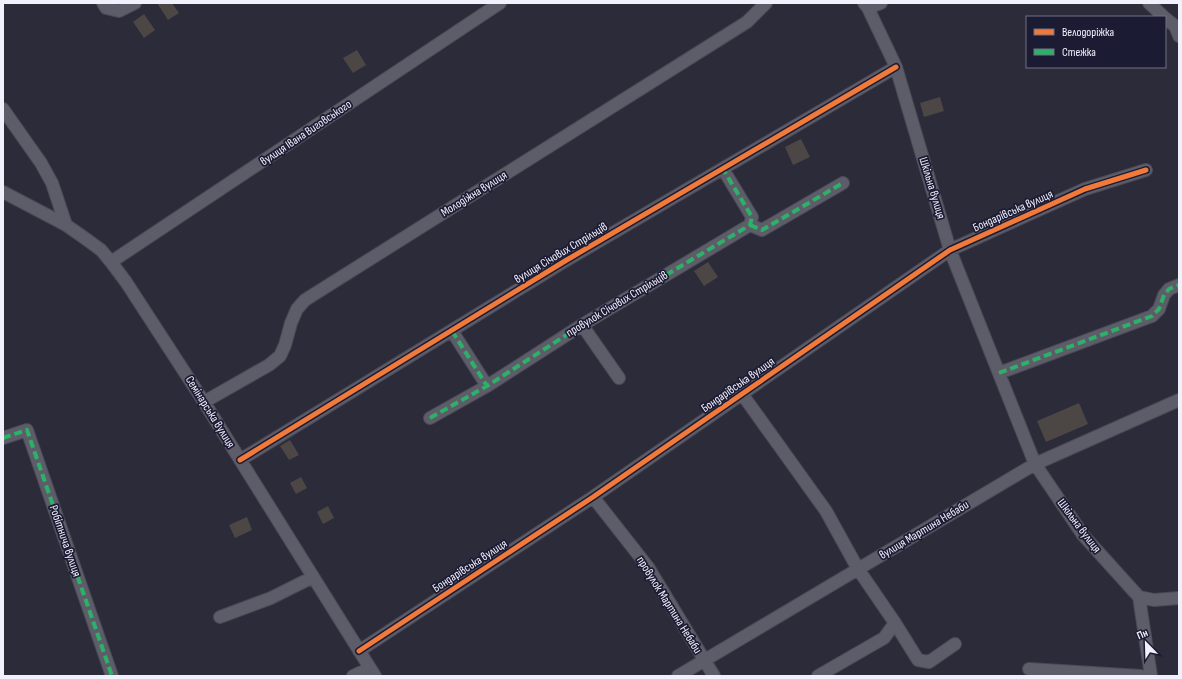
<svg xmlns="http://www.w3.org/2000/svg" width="1182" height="679" font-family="'Sofia Sans Condensed',sans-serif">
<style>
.building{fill:#4c4745}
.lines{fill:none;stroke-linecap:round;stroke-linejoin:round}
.minor-casing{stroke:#4a4954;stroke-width:14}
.minor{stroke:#5d5d69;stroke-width:12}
.quiet{stroke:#2db169;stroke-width:4;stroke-dasharray:8 4;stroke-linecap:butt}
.cycleway-casing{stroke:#1c1b34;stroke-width:8}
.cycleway{stroke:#f17a3a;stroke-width:5}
.labels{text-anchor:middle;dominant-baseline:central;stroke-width:3.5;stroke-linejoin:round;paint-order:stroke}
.street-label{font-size:12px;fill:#f1f1fc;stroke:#1c1b34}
</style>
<rect width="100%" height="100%" fill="#2c2b39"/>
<path class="building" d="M157 3H172L179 13 168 20Z
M144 14 155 30 144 38 133 22Z
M357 50 366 65 353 73 343 58Z
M940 97 944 111 924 117 920 103Z
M801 139 810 157 793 165 785 147Z
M708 262 718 277 704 286 694 271Z
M1079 403 1088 424 1046 442 1037 421Z
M290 440 299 455 289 460 280 446Z
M301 477 307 488 296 494 290 483Z
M328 506 334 518 323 524 317 512Z
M247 517 252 530 235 538 229 525Z"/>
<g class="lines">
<g class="minor-casing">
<path id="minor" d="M103 3 106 8 119 11 135 3
M864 3 868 8 896 67 950 250 1035 464 1083 535 1139 597 1151 676
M1149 3 1164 17
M868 8 881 3
M1165 18 1175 26 1179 36
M3 109 41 163 52 183 66 225
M3 192 66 225 86 239 101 250 111 262 126 282 204 402 375 676
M750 225 762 230 843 183
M111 262 500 3
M582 325 619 378
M452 331 487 386 582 325 750 225 752 217 723 169
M999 373 1152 316 1159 309 1164 295 1169 289 1179 285
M742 394 826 511 858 569 895 623 918 660 929 662 955 644
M204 402 269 365 280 356 285 345 291 323 297 309 305 300 747 22 766 3
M430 418 487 386
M3 438 27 430 112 676
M240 460 565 261 896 67
M593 497 648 567 714 676
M1139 597 1154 600 1179 598
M220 617 271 598 313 577
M359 651 593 497 950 250 1085 189 1146 170
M1029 669 1141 676
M353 676 370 668
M678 676 1035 464 1179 400
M818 676 884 638 895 623"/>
</g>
<use href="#minor" class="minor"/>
<path class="quiet" d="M750 225 762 230 843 183
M452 331 487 386 582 325 750 225 752 217 723 169
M999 373 1152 316 1159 309 1164 295 1169 289 1179 285
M430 418 487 386
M3 438 27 430 112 676"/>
<g class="cycleway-casing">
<path id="cycleway" d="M240 460 565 261 896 67
M359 651 593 497 950 250 1085 189 1146 170"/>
</g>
<use href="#cycleway" class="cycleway"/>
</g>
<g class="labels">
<g class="street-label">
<text transform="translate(306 133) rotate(-34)">вулиця Івана Виговського</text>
<text transform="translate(932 188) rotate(73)">Шкільна вулиця</text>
<text transform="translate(474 194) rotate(-32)">Молодіжна вулиця</text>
<text transform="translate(1013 211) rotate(-24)">Бондарівська вулиця</text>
<text transform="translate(561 253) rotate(-31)">вулиця Січових Стрільців</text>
<text transform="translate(617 304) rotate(-31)">провулок Січових Стрільців</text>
<text transform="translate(738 385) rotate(-35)">Бондарівська вулиця</text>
<text transform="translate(210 412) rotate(58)">Семінарська вулиця</text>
<text transform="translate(1079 526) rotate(53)">Шкільна вулиця</text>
<text transform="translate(924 530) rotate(-31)">вулиця Мартина Небаби</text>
<text transform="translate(65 541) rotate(71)">Робітнича вулиця</text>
<text transform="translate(470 566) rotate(-33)">Бондарівська вулиця</text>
<text transform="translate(669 605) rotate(58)">провулок Мартина Небаби</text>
</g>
</g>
<rect width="1182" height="679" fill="none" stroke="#f1f1fc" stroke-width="8"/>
<rect x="1026" y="16" width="140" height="52" fill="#1c1b34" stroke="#717184"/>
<rect x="1034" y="29" width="20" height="6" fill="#f17a3a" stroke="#717184"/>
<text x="1062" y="36" font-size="12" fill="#f1f1fc">Велодоріжка</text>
<rect x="1034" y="49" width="20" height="6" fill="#2db169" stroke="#717184"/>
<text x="1062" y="56" font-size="12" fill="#f1f1fc">Стежка</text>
<g transform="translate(1146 643) rotate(337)" stroke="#1c1b34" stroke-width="3" paint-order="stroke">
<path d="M0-3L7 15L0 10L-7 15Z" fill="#f1f1fc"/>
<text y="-6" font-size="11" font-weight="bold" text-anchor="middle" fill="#f1f1fc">Пн</text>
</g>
</svg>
